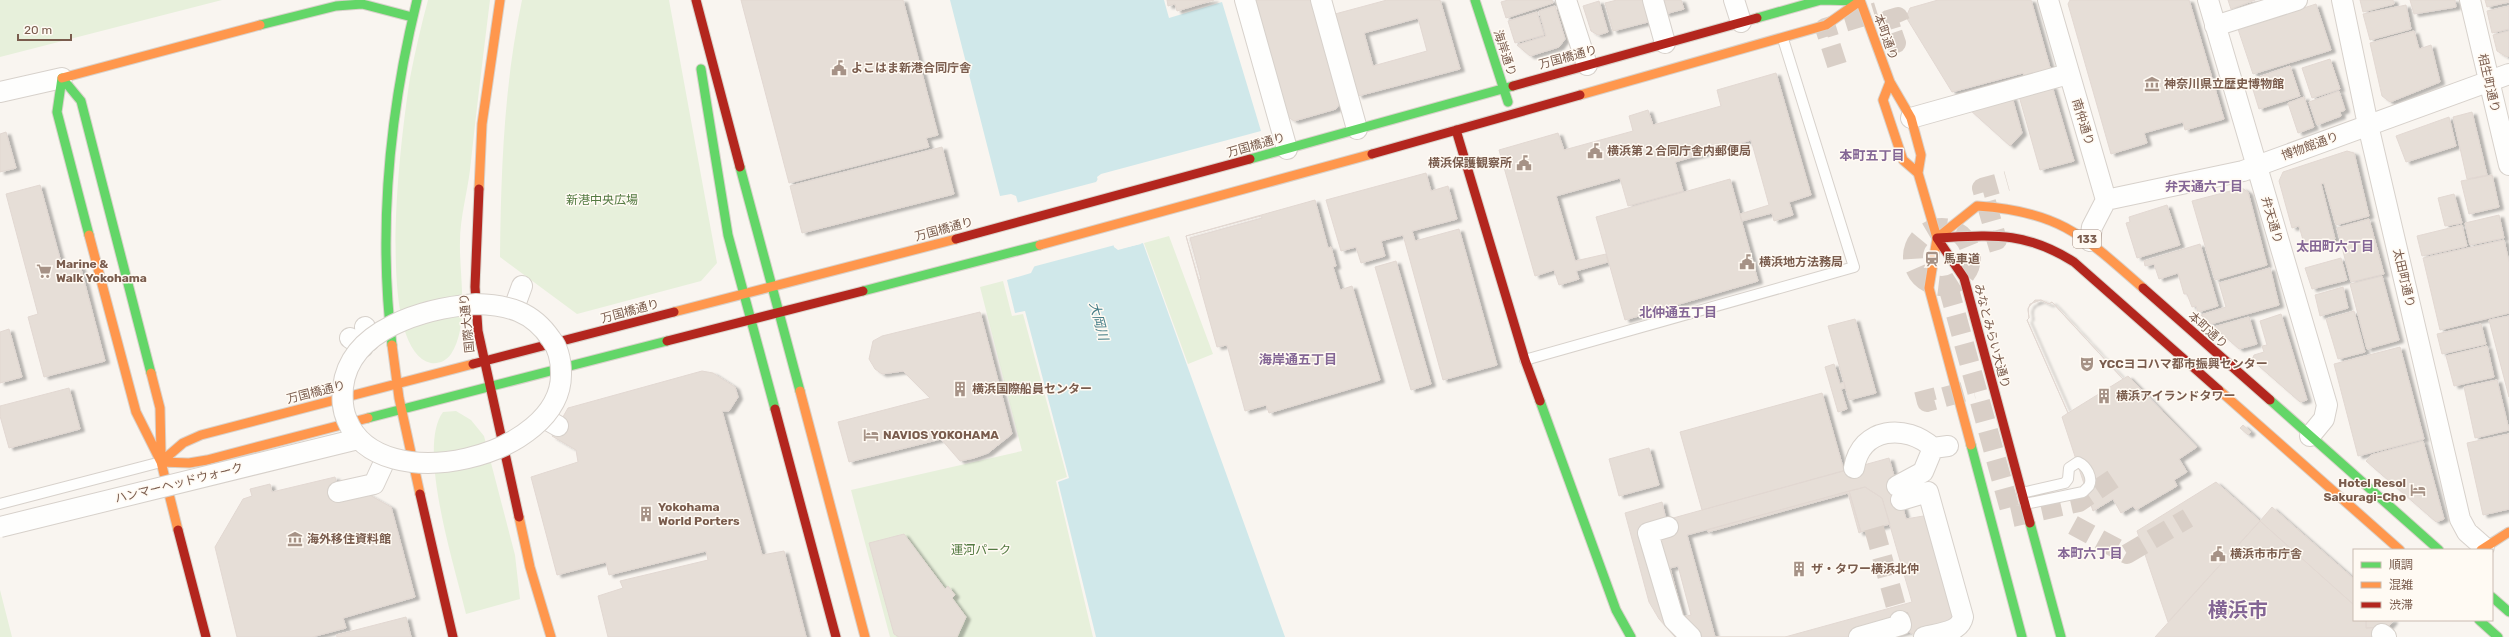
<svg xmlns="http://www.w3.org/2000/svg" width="2509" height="637" font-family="Rubik,'Noto Sans JP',sans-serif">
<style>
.green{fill:#e7f0db}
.water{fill:#d0e8ea}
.pier{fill:#f9f5f0}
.building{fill:#e6ded7;stroke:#e2d8d2;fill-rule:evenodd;filter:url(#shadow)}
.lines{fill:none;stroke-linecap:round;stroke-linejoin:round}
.street-tunnel{stroke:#d9cfc7;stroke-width:20;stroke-dasharray:20 10;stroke-linecap:butt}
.lane-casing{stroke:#d7d1cb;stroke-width:12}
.street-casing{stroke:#d7d1cb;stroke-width:22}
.fast-casing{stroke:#d9d2cb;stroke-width:11}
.slow-casing{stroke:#d9d2cb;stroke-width:11}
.jam-casing{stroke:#d9d2cb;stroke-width:11}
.lane{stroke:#fefefd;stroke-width:10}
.street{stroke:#fefefd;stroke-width:20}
.fast{stroke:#63d668;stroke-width:9}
.slow{stroke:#ff974d;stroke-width:9}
.jam{stroke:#b3261e;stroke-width:9}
.street-bridge-casing{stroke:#d7d1cb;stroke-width:22;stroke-linecap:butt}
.street-bridge{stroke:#fefefd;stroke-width:20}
.labels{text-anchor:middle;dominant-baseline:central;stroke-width:3;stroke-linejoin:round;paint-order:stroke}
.shield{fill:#fffaf3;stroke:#a28b7f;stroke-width:1}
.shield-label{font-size:11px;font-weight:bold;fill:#7a5c4d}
.street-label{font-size:12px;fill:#7a5c4d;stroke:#fffaf3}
.poi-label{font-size:12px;font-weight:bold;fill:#7a5c4d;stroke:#fffaf3;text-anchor:start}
.park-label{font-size:12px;fill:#537a41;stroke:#fffaf3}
.neighbourhood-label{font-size:13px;font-weight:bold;fill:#846695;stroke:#fffaf3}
.water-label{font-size:13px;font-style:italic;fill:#437c86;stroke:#fffaf3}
.town-label{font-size:20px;font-weight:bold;fill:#846695;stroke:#fffaf3}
</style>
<defs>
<filter id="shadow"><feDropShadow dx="4.5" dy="2.5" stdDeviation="1" flood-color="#0004"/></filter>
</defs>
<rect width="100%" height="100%" fill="#f9f5f0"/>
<path class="green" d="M0 0H222L0 57Z
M428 0H490C483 57 476 113 470 170 467 194 460 218 460 242 459 275 470 325 451 354 446 361 439 364 431 363 372 350 403 123 410 78 415 52 421 26 428 0Z
M522 0H669L717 263 701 281 577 314 500 257C501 170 504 85 522 0Z
M1169 236 1213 354 1188 364 1144 243Z
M1003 281 1012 316 1023 314 1067 477 1056 481 1093 637H890L851 490 1022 451 980 287Z
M456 411 471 420 484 436 515 555 520 599 466 614C456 570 416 448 443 412Z
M0 590 12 637H0Z"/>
<path class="water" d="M950 0H1164L1169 18 1222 2 1261 131 1101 174 1097 177 1114 247 1118 250 1143 243 1285 637H1096L1058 482 1069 478 1025 311 1015 313 1007 280 1031 273 1035 265 1016 196 1011 194 1000 196Z"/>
<path class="pier" d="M1119 171 1099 178 1116 246 1118 248 1140 242 1141 244 1119 249 1115 245 1032 267 1016 203 1096 182 1100 176Z
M2498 576 2509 586V637H2452L2445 631 2456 620H2492V582Z"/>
<path class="building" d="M741 0H903L938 135 926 138 929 147 789 183Z
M1167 0H1214L1177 11 1175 4 1168 6Z
M1254 0H1311L1340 103 1336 109 1294 121 1288 117Z
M1387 0H1440L1460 69 1358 96 1335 14ZM1418 18 1427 51 1373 66 1364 33Z
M1508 0H1552L1553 3 1506 18 1501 2Z
M1617 0H1646L1652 21 1613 31 1605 3Z
M1661 0H1681L1684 9 1665 14Z
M1938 0H2031L2051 71 2025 77 2023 73 1952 92 1906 17 1910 8Z
M2070 0H2189L2224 119 2185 130 2183 122 2144 133 2147 143 2111 154 2068 4Z
M2228 0H2255L2231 9Z
M2360 0H2393L2394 4 2363 12Z
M2410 0H2455L2456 7 2414 14Z
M2485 0H2509V2L2487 7Z
M1599 1 1608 32 1598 35 1591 31 1583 6Z
M2316 4 2331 50 2253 74 2238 29Z
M2406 5 2411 29 2370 40 2363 14Z
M1555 6 1565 39 1559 47 1530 56 1517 45 1546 36 1539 11Z
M2509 6V29L2492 33 2487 11Z
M1537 12 1544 35 1515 43 1508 21Z
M2414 31 2419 49 2431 45 2440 82 2390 102 2382 96 2370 43Z
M2509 31V56L2507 57 2497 51 2493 35Z
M2330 59 2340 89 2312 98 2302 68Z
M2290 66 2300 96 2259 109 2250 80Z
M1776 73 1811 195 1789 202 1793 215 1774 221 1772 213 1742 221 1740 214 1769 205 1751 140 1675 162 1683 191 1628 206 1620 178 1556 196 1575 261 1606 254 1608 262 1576 271 1579 279 1559 285 1554 270 1535 276 1499 150 1558 133 1564 150 1633 131 1629 116 1648 110 1653 125 1721 106 1717 90Z
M2052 86 2074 161 2040 170 2019 96Z
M2339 91 2345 110 2340 112 2341 116 2317 125 2309 102Z
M2012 97 2022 133 2010 146 1970 110Z
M2304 97 2314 127 2298 133 2288 103Z
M2472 112 2487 175 2467 179 2453 117Z
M2449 117 2456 146 2406 162 2396 136Z
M6 132 16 168 0 172V134Z
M942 147 954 194 802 233 790 186Z
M2347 151 2354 153 2369 216 2336 225 2324 183 2321 184 2335 239 2305 247 2299 226 2292 228 2279 181 2283 172Z
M1426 173 1431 191 1448 186 1457 219 1412 231 1415 241 1459 229 1497 365 1443 380 1403 235 1381 241 1385 256 1361 263 1356 247 1341 251 1326 200Z
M2492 175 2499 207 2469 214 2461 181Z
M1730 179 1758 281 1625 320 1596 217Z
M40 185 62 266 79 261 105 361 44 377 28 317 38 314 6 194Z
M2242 188 2248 192 2267 265 2215 280 2192 201Z
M2454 194 2462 223 2445 226 2438 198Z
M1315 200 1328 248 1331 247 1336 266 1333 267 1340 290 1352 286 1380 380 1269 413 1266 405 1245 411 1227 345 1217 347 1186 236Z
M2167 205 2180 245 2137 258 2126 223 2130 222 2129 217Z
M2499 215 2504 238 2470 245 2465 223Z
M1261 216 1262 218 1190 238 1201 279 1199 280 1186 236Z
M2369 219 2384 274 2351 282 2337 228Z
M2462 225 2467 246 2422 256 2417 236Z
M2504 240 2509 262V313L2440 330 2423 258Z
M2200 244 2218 306 2198 312 2196 306 2192 307 2187 294H2184L2178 273 2159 279 2154 264 2145 266 2144 261Z
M2341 258 2347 280 2312 289 2305 268Z
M1396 261 1431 384 1411 390 1375 267Z
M2270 268 2279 305 2211 324 2201 315 2226 307 2219 283Z
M2382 276 2399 340 2367 349 2350 284Z
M2343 287 2348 308 2320 316 2315 295Z
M2035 300H2041L2049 304 2052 302 2123 379 2068 413 2027 320 2029 318 2028 308Z
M2041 300 2049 304 2052 302 2123 379 2128 376 2197 447 2179 459 2187 472 2174 480 2177 486 2136 510 2133 506 2121 513 2113 499 2093 511 2062 417 2068 413 2027 320 2029 318 2028 310 2030 304Z
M2354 311 2365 352 2338 359 2326 319Z
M980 312 1012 434 988 453 974 458 960 461 941 439 849 462 838 422 930 398 903 371 882 374 875 369 869 359 873 341 882 336Z
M2281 314 2307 400 2300 402 2252 360 2254 355 2264 352 2262 346 2267 345 2260 321Z
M2509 316V397L2489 320Z
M2249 317 2257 344 2239 349 2214 327Z
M1855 319 1876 393 1849 400 1828 326Z
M2481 324 2486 344 2442 354 2437 334Z
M9 329 22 377 0 383V332Z
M2487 346 2494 377 2454 386 2446 356Z
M2400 347 2424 439 2358 456 2334 364Z
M1834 364 1840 384 1844 382 1845 388 1841 389 1847 409 1838 412 1825 367Z
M702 371 713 373 735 387 738 397 729 411H722L762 555 784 551 806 637H608L598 596 623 588 620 581 708 560 706 551 609 575 606 562 557 575 531 477 578 462 576 450 552 436 568 408Z
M2497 380 2509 430 2475 438 2464 387Z
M69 388 80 429 9 448 0 416V406Z
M1822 393 1844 471 1702 510 1680 432Z
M2243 425 2251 432 2248 435 2240 428Z
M2509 434V509L2483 515 2467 443Z
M2423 441 2444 519 2436 522 2366 461 2371 455Z
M1649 448 1659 485 1619 496 1609 459Z
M1889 458 1906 519 1929 515 1960 617 1916 636 1908 631 1886 637H1675L1659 619 1649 602 1625 513 1662 502 1666 520ZM1865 487 1882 498 1890 524 1861 532 1849 491ZM1678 566 1691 615 1683 617 1670 568Z
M335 477 340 499 366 493 391 507 415 597 343 618 346 628 312 637H237L215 547 243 499 252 496 250 489 270 484 272 492Z
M2216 482 2260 521 2168 622 2137 531Z
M1865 487 1882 498 1912 602 1785 637H1715L1687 535Z
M1849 491 1861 532 1859 533 1848 493 1708 532V530Z
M2272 507 2354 579V605L2260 521Z
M2260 521 2354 605V620H2366V628L2381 627 2373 637H2155Z
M904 534 945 589 948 586 955 595 952 598 966 617 957 637H899L894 634 869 543Z
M406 617 411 637H337L336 635Z
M2366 620H2393V621L2379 637H2373L2381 627 2366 628Z"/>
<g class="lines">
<path class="street-tunnel" d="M1887 46 1896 43 1888 20 1898 17 1902 26
M1837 65 1825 28 1877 12
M1913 257a29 29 0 1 1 58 0a29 29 0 1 1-58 0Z
M1987 243 1997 240 1982 188 2007 181
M1948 286 2012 517 2079 502 2113 479
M1924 390 1927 402 1973 389
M2073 525 2127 554 2188 518
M1874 528 1900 621"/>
<g class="lane-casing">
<path id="lane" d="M1525 360 1854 267 1783 39
M2022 493 2065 483 2068 479 2069 468 2078 462C2087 466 2093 478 2089 486L2083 492 2025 504
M0 504 161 462"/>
</g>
<g class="street-casing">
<path id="street" d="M1245 0 1287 149
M1321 0 1357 129
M1566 0 1587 65
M1653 0 1665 43
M1734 0 1741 22
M2048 0 2106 200 2092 227 2090 241
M2208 0 2327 405 2324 419 2310 436
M2342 0 2368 125 2460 519 2467 532 2484 547
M2470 0 2509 165
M2215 26 2297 0
M0 92 62 78
M1911 118 2068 74
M2106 200 2243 171 2509 74
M514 308 522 286
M365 327 369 341
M350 338 363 347
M544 418 558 426
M1854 468C1861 427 1906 423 1933 448
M1897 486 1923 472 1933 448 1948 446
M338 492 374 484 386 458
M1901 500 1928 492 1963 617C1960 633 1938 633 1924 637
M1668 527 1648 533 1674 620 1691 637
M2382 634 2386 637
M1859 637 1901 625 1900 621"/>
</g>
<g class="fast-casing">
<path id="fast" d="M1475 0 1508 102
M1757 18 1821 0 1860 1
M260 25 336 6 362 4 412 17
M701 69 728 235 775 409
M62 78 57 112 89 235
M62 78 81 101 151 373
M1250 159 1513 86
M740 167 800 391
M863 291 1040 245
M392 345C378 229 389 114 417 0
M2270 400 2439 550
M1540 401 1616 610 1631 637
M368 418 667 341
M1971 445 2022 637
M2030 523 2061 637
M2492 597 2509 612
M2479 620 2498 637"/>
</g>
<g class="slow-casing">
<path id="slow" d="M1860 0 1890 82 1911 118 1921 155 1918 173 1937 238
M62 78 260 25
M1890 82 1883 100 1903 160 1918 173
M1580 95 1826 25 1860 1
M479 189 482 124 500 0
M89 235 136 412 161 462 178 530
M1937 238 1929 288 1971 445
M1937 238 1977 206C2059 211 2084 236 2143 288
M1040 245 1372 154
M674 312 956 239
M392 345 399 398 420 494
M151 373 160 408 161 454
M2219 390 2400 550
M800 391 865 637
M161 462 183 443 201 435 473 364
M161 462 189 463 207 460 368 418
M519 517 530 567 551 637
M2481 550 2509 532"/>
</g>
<g class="jam-casing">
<path id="jam" d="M696 0 740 167
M1513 86 1757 18
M1456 130 1525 360 1540 401
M1372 154 1580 95
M479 189 475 287 478 331 519 517
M1937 238 1964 278 2030 523
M1937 238C1993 235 2025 231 2074 262L2219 390
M956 239 1250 159
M2143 288 2270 400
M667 341 863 291
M473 364 674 312
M775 409 836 637
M420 494 453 637
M178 530 206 637"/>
</g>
<use href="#lane" class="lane"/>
<use href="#street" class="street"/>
<use href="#fast" class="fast"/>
<use href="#slow" class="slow"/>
<use href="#jam" class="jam"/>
<g class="street-bridge-casing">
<path id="street-bridge" d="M476 304C508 305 532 311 551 339 559 349 561 361 561 373 563 457 379 501 347 420 342 409 342 399 343 387 350 328 426 308 476 304Z
M0 527 358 439"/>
</g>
<use href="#street-bridge" class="street-bridge"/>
</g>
<defs>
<g id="civic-bare" transform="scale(1.2)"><path d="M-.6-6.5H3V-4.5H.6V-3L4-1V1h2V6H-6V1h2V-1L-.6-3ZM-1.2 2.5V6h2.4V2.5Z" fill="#a69286" stroke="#fffaf3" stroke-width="2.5" paint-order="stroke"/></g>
<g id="museum-bare" transform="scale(1.2)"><path d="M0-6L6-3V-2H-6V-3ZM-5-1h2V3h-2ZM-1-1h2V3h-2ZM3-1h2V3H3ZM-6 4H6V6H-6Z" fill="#a69286" stroke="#fffaf3" stroke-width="2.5" paint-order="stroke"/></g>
<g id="station-bare" transform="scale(1.2)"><path d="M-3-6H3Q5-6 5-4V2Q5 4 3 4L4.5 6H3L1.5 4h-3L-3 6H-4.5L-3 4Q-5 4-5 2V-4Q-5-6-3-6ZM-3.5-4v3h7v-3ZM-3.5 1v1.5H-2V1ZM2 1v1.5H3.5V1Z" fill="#a69286" stroke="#fffaf3" stroke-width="2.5" paint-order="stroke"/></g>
<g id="supermarket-bare" transform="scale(1.2)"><path d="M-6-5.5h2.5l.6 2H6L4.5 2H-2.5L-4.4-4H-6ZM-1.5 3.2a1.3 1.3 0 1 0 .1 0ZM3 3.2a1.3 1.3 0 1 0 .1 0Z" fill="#a69286" stroke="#fffaf3" stroke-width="2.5" paint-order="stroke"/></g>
<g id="theatre-bare" transform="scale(1.2)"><path d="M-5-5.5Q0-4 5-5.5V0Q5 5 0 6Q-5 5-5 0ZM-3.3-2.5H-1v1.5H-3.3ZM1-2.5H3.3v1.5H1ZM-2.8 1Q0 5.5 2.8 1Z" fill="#a69286" stroke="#fffaf3" stroke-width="2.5" paint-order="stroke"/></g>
<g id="building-bare" transform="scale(1.2)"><path d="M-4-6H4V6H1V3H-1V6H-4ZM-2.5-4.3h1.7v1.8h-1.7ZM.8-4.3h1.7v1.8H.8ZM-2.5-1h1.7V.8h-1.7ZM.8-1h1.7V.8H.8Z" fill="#a69286" stroke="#fffaf3" stroke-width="2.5" paint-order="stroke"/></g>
<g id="hotel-bare" transform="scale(1.2)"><path d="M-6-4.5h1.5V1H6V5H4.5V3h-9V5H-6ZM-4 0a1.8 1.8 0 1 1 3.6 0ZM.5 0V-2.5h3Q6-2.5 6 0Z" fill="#a69286" stroke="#fffaf3" stroke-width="2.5" paint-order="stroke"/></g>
</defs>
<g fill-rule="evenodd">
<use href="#civic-bare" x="839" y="68"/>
<use href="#museum-bare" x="2152" y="84"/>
<use href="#civic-bare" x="1595" y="151"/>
<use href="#civic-bare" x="1524" y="163"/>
<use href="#station-bare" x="1932" y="259"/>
<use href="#civic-bare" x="1747" y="262"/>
<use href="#supermarket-bare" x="44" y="271"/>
<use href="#theatre-bare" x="2087" y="364"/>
<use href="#building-bare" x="960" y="389"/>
<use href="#building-bare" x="2104" y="396"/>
<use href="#hotel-bare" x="871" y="435"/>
<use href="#hotel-bare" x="2418" y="490"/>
<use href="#building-bare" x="646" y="514"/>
<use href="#museum-bare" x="295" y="539"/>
<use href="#civic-bare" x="2218" y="554"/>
<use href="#building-bare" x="1799" y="569"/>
</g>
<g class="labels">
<rect class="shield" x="2073" y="230" width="28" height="18" rx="3"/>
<g class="shield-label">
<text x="2087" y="239">133</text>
</g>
<g class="street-label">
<text transform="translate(1886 37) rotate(70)">本町通り</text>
<text transform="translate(1505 53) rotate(72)">海岸通り</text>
<text transform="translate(1568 57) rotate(-15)">万国橋通り</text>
<text transform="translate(2489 83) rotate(77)">相生町通り</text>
<text transform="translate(2083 122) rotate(73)">南仲通り</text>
<text transform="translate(1256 145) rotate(-16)">万国橋通り</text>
<text transform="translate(2310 146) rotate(-20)">博物館通り</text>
<text transform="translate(2272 220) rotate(74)">弁天通り</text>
<text transform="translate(944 229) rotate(-15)">万国橋通り</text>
<text transform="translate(2404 278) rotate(77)">太田町通り</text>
<text transform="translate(630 311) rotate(-15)">万国橋通り</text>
<text transform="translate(467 323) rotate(-96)">国際大通り</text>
<text transform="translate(2208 330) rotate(42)">本町通り</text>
<text transform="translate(1992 336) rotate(75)">みなとみらい大通り</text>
<text transform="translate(316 392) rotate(-14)">万国橋通り</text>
<text transform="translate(179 483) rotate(-14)">ハンマーヘッドウォーク</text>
</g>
<g class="poi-label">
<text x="851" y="68">よこはま新港合同庁舎</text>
<text x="2164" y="84">神奈川県立歴史博物館</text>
<text x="1607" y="151">横浜第２合同庁舎内郵便局</text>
<text x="1512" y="163" text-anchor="end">横浜保護観察所</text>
<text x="1944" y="259">馬車道</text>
<text x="1759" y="262">横浜地方法務局</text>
<text x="56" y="264">Marine &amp;<tspan x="56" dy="14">Walk Yokohama</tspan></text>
<text x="2099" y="364">YCCヨコハマ都市振興センター</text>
<text x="972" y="389">横浜国際船員センター</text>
<text x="2116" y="396">横浜アイランドタワー</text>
<text x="883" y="435">NAVIOS YOKOHAMA</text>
<text x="2406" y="483" text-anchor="end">Hotel Resol<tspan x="2406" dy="14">Sakuragi-Cho</tspan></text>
<text x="658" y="507">Yokohama<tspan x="658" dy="14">World Porters</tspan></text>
<text x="307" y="539">海外移住資料館</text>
<text x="2230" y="554">横浜市市庁舎</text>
<text x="1811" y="569">ザ・タワー横浜北仲</text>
</g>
<g class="park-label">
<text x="602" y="200">新港中央広場</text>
<text x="981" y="550">運河パーク</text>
</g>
<g class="neighbourhood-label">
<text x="1872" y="155">本町五丁目</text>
<text x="2204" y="186">弁天通六丁目</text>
<text x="2335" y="246">太田町六丁目</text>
<text x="1678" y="312">北仲通五丁目</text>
<text x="1298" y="359">海岸通五丁目</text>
<text x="2090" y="553">本町六丁目</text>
</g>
<g class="water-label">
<text transform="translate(1099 321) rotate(75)">大岡川</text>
</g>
<g class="town-label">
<text x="2238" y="610">横浜市</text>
</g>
</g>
<rect x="2353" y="549" width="140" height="72" fill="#fffaf3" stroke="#cabbb1"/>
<rect x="2361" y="562" width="20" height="6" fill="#63d668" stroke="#cabbb1"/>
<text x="2389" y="569" font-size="12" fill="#7a5c4d">順調</text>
<rect x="2361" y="582" width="20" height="6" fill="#ff974d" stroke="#cabbb1"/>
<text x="2389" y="589" font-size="12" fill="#7a5c4d">混雑</text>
<rect x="2361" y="602" width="20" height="6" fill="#b3261e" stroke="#cabbb1"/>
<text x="2389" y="609" font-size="12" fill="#7a5c4d">渋滞</text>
<path d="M18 34v6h53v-6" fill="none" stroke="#7a5c4d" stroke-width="2"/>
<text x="24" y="34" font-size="12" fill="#7a5c4d" stroke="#fffaf3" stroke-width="3" paint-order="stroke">20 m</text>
</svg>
